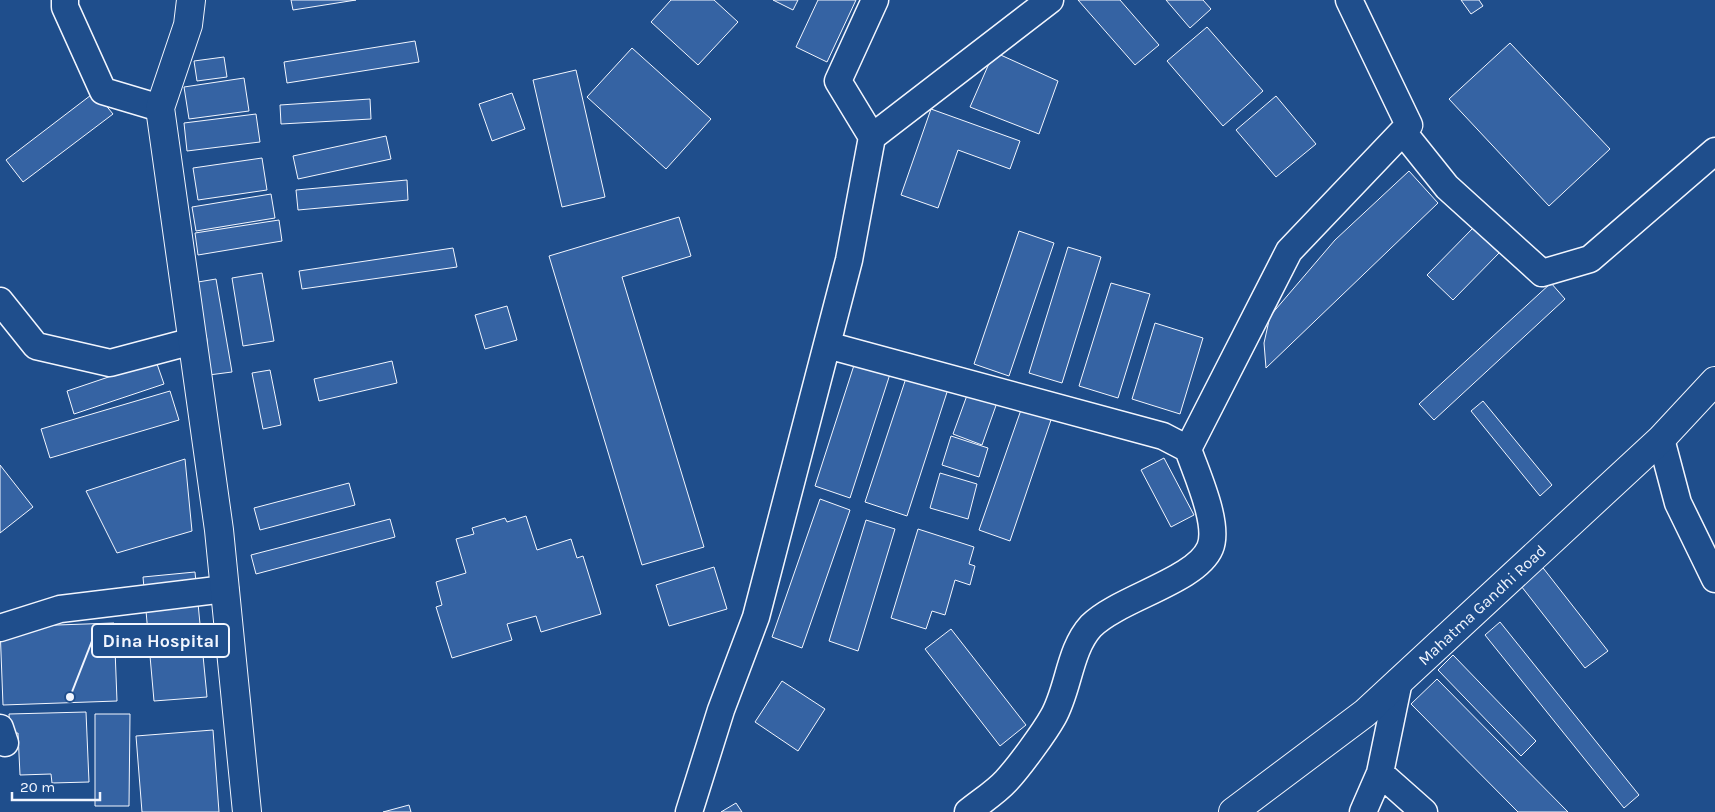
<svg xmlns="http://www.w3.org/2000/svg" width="1715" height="812" font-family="Karla,sans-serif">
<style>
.building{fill:#3563a3;stroke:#f2f6ff}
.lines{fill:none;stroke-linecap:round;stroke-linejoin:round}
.minor-casing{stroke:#f2f6ff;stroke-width:29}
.tertiary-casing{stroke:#f2f6ff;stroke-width:30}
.minor{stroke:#1f4e8c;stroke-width:26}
.tertiary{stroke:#1f4e8c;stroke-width:28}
.labels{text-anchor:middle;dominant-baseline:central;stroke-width:4;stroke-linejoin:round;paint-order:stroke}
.street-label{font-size:16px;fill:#f2f6ff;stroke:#1f4e8c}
.leader{fill:none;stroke:#f2f6ff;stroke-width:2}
.callout-dot{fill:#f2f6ff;stroke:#1f4e8c;stroke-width:2}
.callout{fill:#1f4e8c;stroke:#f2f6ff;stroke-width:2}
.callout-label{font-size:18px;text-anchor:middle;font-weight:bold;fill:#f2f6ff}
</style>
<rect width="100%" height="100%" fill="#1f4e8c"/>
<path class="building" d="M291 0H356L293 10Z
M671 0H714L738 22 698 65 651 22Z
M773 0H798L793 10Z
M818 0H856L827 62 796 47Z
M1078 0H1120L1159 45 1135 65Z
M1166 0H1203L1211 9 1190 28Z
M1461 0H1479L1483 6 1471 14Z
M1207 27 1263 91 1223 126 1167 61Z
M415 41 419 62 287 83 284 62Z
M1510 43 1610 149 1549 206 1449 99Z
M632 48 711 119 666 169 587 97Z
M994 52 1058 81 1039 134 970 107Z
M224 57 227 77 197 81 194 61Z
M576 70 605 197 562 207 533 80Z
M244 78 249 111 189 119 184 87Z
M95 92 113 114 23 182 6 160Z
M512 93 525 129 492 141 479 104Z
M1276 96 1316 144 1276 177 1236 130Z
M370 99 371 119 281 124 280 105Z
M931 109 1020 141 1010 169 958 150 938 208 901 195Z
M256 114 260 142 187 151 184 123Z
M386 136 391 159 298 179 293 156Z
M262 158 267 190 198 200 193 168Z
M1409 171 1438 203 1266 368 1264 343 1270 316 1335 240Z
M407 180 408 200 298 210 296 190Z
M271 194 275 218 196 231 192 207Z
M679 217 691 256 622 277 704 547 642 565 549 256Z
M279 220 282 241 198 255 195 233Z
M1473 228 1499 253 1453 300 1427 275Z
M1019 231 1054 243 1009 376 974 364Z
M1068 247 1101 257 1062 383 1029 373Z
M453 248 457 267 302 289 299 271Z
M262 273 274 341 243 346 232 278Z
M216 279 232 372 201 376 186 284Z
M1111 283 1150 294 1118 398 1079 386Z
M1551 283 1565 299 1434 420 1419 404Z
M507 306 517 340 485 349 475 315Z
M1155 323 1203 338 1180 414 1132 399Z
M856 359 891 371 850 498 815 486Z
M156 361 164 384 74 414 67 391Z
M392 361 397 383 319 401 314 379Z
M270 370 281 425 263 429 252 373Z
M908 372 949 386 907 516 865 502Z
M970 387 999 397 982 445 953 434Z
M170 391 179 420 50 458 41 429Z
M1483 401 1552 485 1540 496 1471 411Z
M1022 407 1052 417 1010 541 979 530Z
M951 436 988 448 979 477 942 465Z
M1164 458 1194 515 1171 527 1141 470Z
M185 459 192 531 117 553 86 491Z
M0 465 33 507 0 533Z
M940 473 977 484 968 519 930 508Z
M349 483 355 505 260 530 254 508Z
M820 499 850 510 802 648 772 637Z
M526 516 537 550 571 539 577 558 583 556 601 614 541 632 536 616 507 624 512 640 452 658 436 607 442 605 436 582 466 573 456 539 474 534 472 528 505 518 507 522Z
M390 519 395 537 256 574 251 555Z
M866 520 895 529 858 651 829 641Z
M918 529 974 547 969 564 975 566 970 585 955 580 945 615 932 611 926 629 891 618Z
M1540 564 1608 651 1585 668 1518 582Z
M714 567 727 609 669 626 656 585Z
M195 572 207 697 154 701 143 577Z
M1500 622 1639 795 1624 808 1485 635Z
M114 623 117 701 3 705 0 627Z
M951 629 1026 725 1000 746 925 649Z
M1453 655 1536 741 1521 756 1438 670Z
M1437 679 1568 812H1518L1411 704Z
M782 681 825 709 798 751 755 722Z
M86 712 89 782 52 783 51 774 20 775 18 733 10 734 9 714Z
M95 714H130L129 806H95Z
M213 730 219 812H142L136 736Z
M736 803 742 812H721Z
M409 805 411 812H383Z"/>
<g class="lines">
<g class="minor-casing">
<path id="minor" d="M65 0V7L103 91 160 108
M1403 132 1447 187 1542 273 1590 259 1715 151
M872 137 1050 0
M0 301 36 346 110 363 193 341
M827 345 1163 436 1188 449C1196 473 1220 524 1210 548 1196 581 1119 598 1091 626 1069 650 1069 689 1053 717 1044 733 1019 767 1006 781 995 793 980 802 968 812
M1661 439 1678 503 1715 579
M1188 449 1289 251 1409 125 1349 0
M0 628 60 609 225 589
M0 728 5 743
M1380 773 1424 812
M689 812 721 710 756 617 849 260 872 137 838 81 875 0
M1363 812 1380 773 1399 681"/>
</g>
<g class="tertiary-casing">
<path id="tertiary" d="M191 0 188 25 160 108 219 530 247 812
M1233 812 1365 713 1661 439 1715 381"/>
</g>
<use href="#minor" class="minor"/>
<use href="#tertiary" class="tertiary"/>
</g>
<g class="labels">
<g class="street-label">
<text transform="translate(1482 605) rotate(-43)">Mahatma Gandhi Road</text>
</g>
</g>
<path class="leader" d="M70 697L92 641"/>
<circle class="callout-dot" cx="70" cy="697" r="5"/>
<rect class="callout" x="92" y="624" width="137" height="33" rx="5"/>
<g class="callout-label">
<text x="161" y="647">Dina Hospital</text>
</g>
<path d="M12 792v8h88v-8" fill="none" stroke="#f2f6ff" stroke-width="2.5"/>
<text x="20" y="792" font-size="15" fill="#f2f6ff" stroke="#1f4e8c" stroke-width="4" paint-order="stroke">20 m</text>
</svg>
